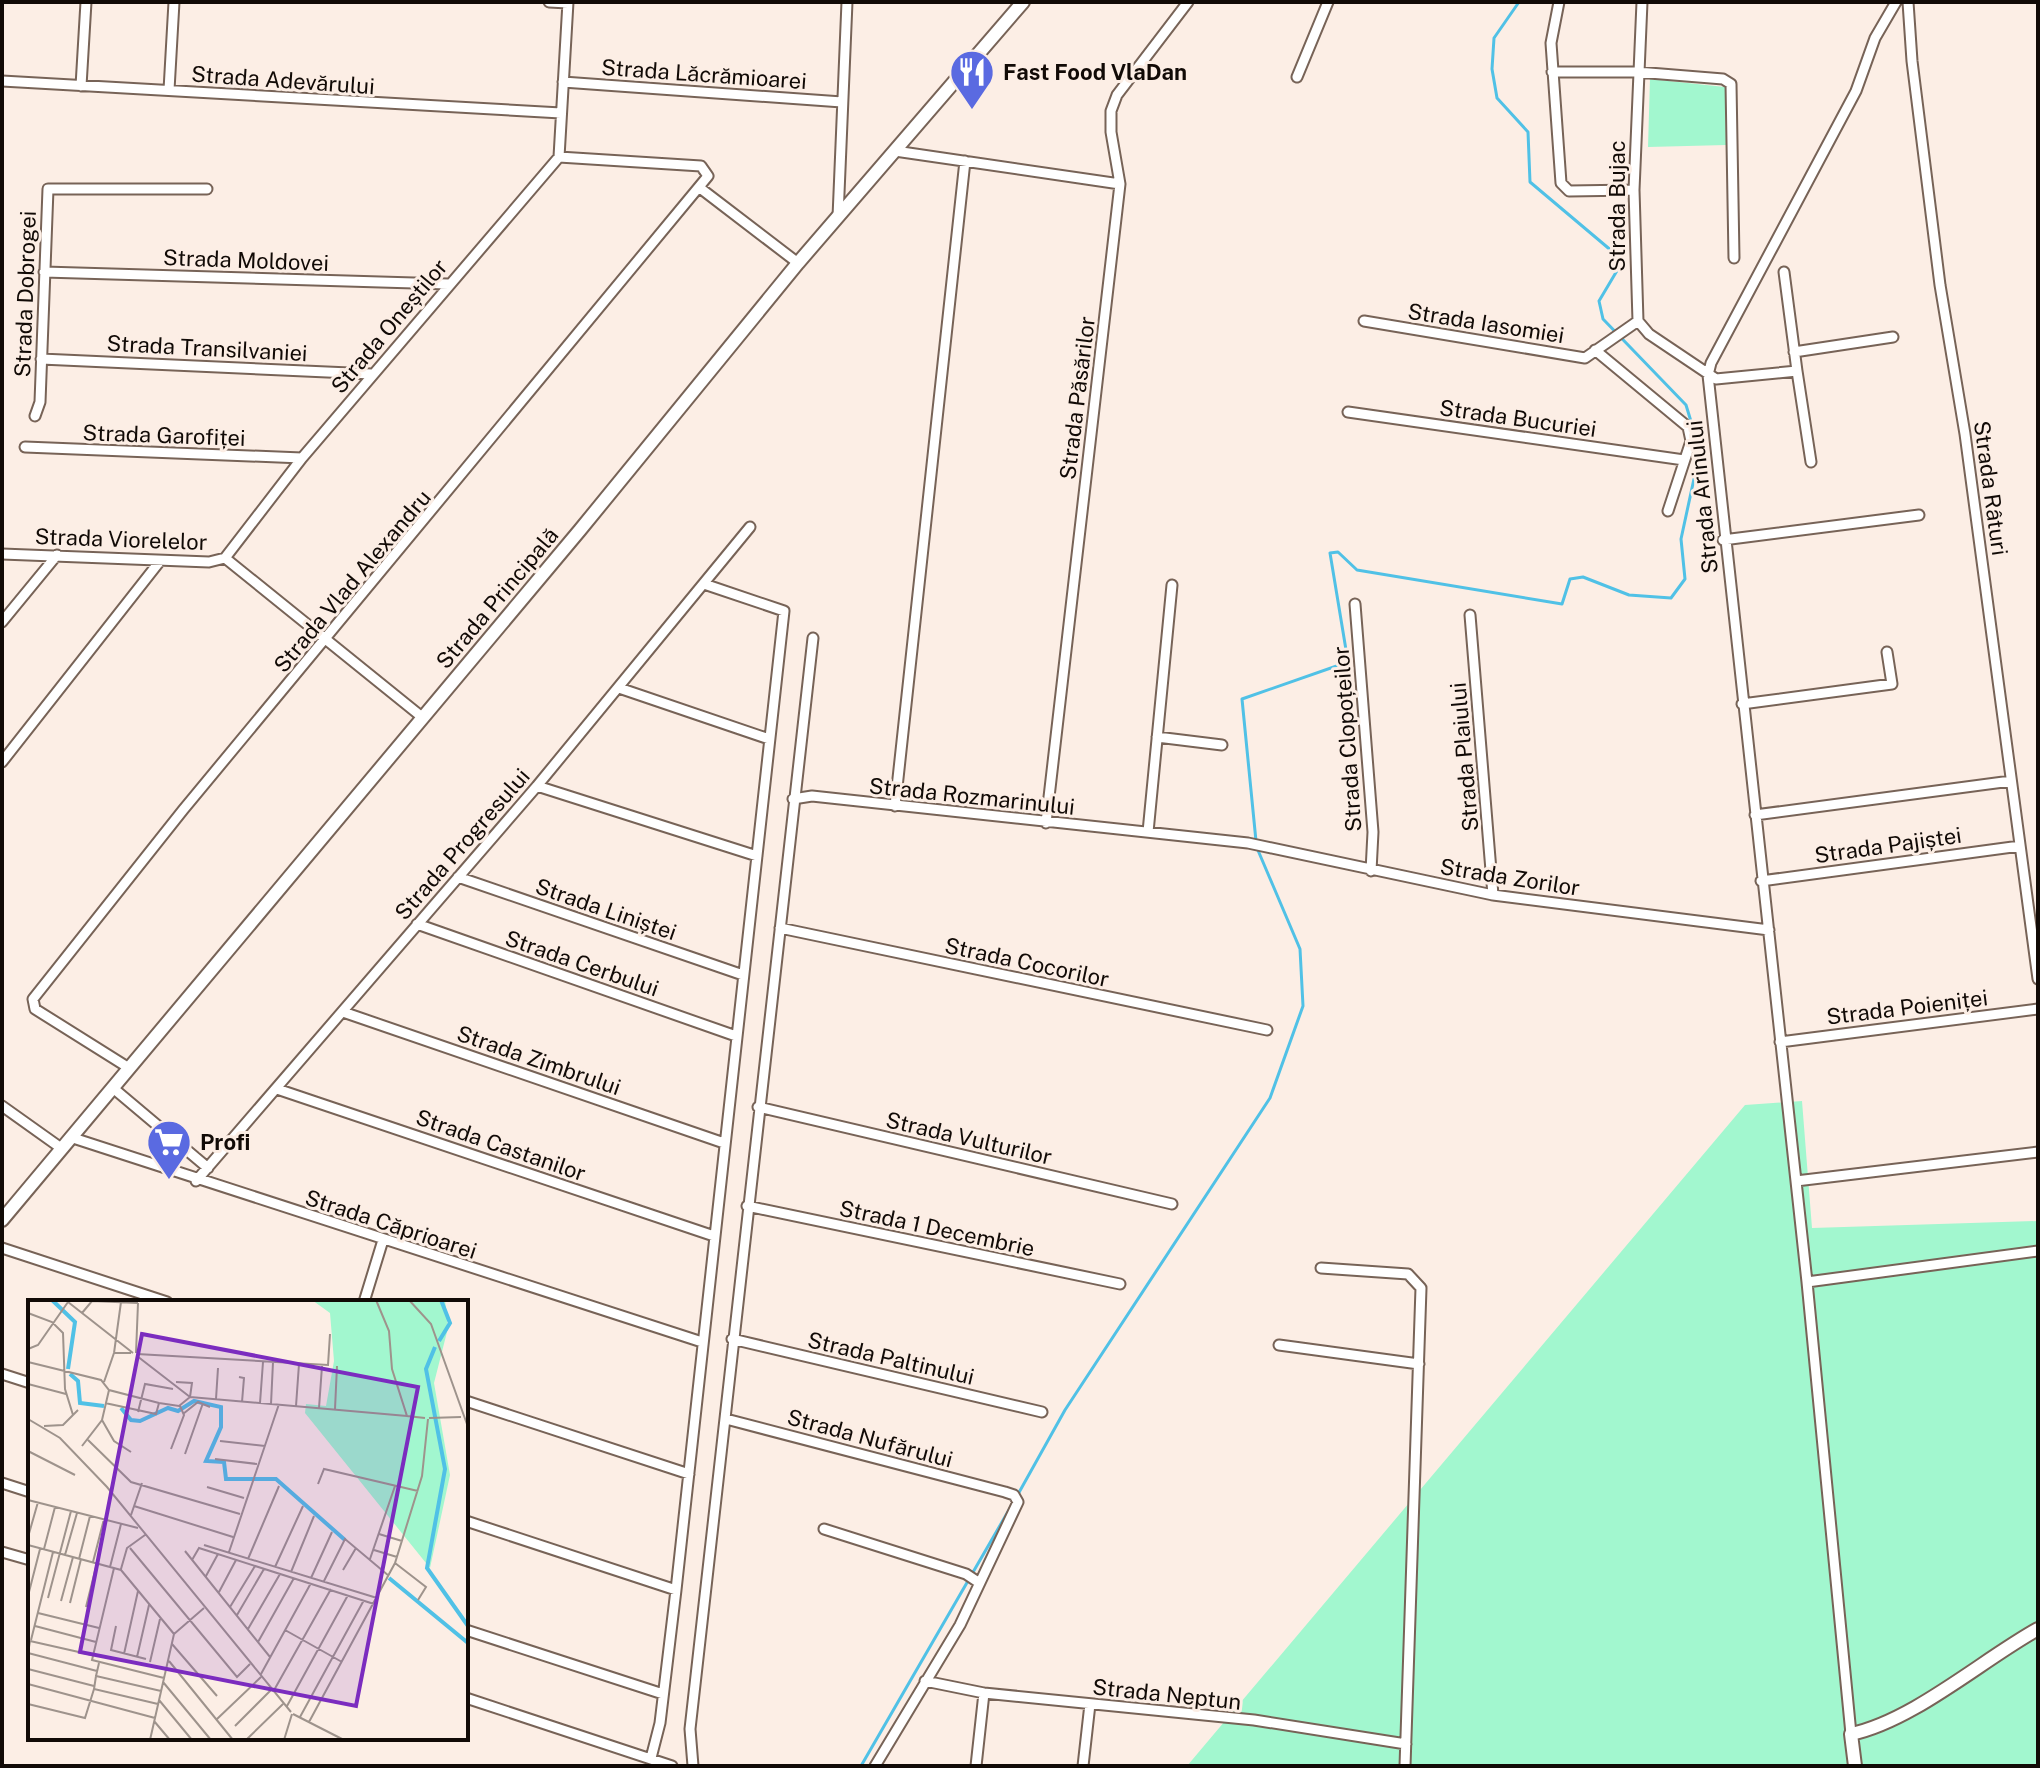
<svg xmlns="http://www.w3.org/2000/svg" width="2040" height="1768" font-family="'Public Sans',sans-serif">
<style>
.green{fill:#a2f7cf}
.lines{fill:none;stroke-linecap:round;stroke-linejoin:round}
.stream{stroke:#50c1e6;stroke-width:3}
.minor-casing{stroke:#776357;stroke-width:13}
.major-casing{stroke:#776357;stroke-width:16}
.minor{stroke:#fff;stroke-width:9}
.major{stroke:#fff;stroke-width:12}
.labels{text-anchor:middle;dominant-baseline:central;stroke-width:6;stroke-linejoin:round;paint-order:stroke}
.poi-label{font-size:22px;font-weight:bold;fill:#110a06;stroke:#fceee5;text-anchor:start}
.street-label{font-size:22px;fill:#110a06;stroke:#fceee5}
.inset-river{fill:none;stroke:#50c1e6;stroke-width:4}
.inset-road{fill:none;stroke:#9e938c;stroke-width:2}
.view{fill:#7b2cbf;fill-opacity:0.15;stroke:#7b2cbf;stroke-width:4}
.inset-edge{fill:none;stroke:#110a06;stroke-width:4}
</style>
<rect width="100%" height="100%" fill="#fceee5"/>
<path class="green" d="M1650 79 1725 87 1726 145 1648 147Z
M1802 1101 1812 1228 2038 1221V1766H1187L1745 1105Z"/>
<g class="lines">
<path class="stream" d="M1256 841 1242 699 1348 662 1330 553 1338 552 1357 570 1562 604 1570 579 1583 577 1629 595 1671 598 1685 579 1681 539 1700 451 1686 405 1603 319 1599 301 1618 269 1613 252 1530 182 1528 132 1497 98 1492 69 1494 38 1519 2
M1017 1496 1065 1410 1270 1098 1303 1006 1300 949 1257 848
M861 1766 1013 1503"/>
<g class="minor-casing">
<path id="minor" d="M549 2 568 3
M1559 2 1551 43 1561 183 1569 191 1634 190
M1642 2 1634 190 1638 321 1649 334 1716 379 1797 371 1784 272
M1908 2 1912 61 1940 285 1965 434 2038 979
M1552 72H1637L1723 79 1731 84 1734 258
M1297 77 1328 2
M2 81C189 93 375 104 561 113
M563 82 842 102
M81 86 86 2
M169 90 174 2
M895 151 1120 184
M700 188 798 263
M838 217 847 2
M44 272 448 284
M1364 321 1585 358 1638 321
M1595 350 1688 427 1691 441 1668 511
M1794 352 1893 337
M41 359 372 374
M1797 371 1811 462
M1348 412 1684 460
M35 416 40 402 48 189H207
M25 447 302 458
M1723 540 1919 515
M2 554 209 562 225 558 422 717
M225 558 302 458 559 157 568 2
M1355 604 1373 832 1371 871
M1470 615 1493 895
M2 622 57 555
M619 688 769 739
M1742 704 1892 684 1887 652
M1157 737 1222 745
M2 762 160 561
M537 786 757 856
M793 799 812 796 1248 843 1493 895 1769 930
M895 806 965 161
M1755 815 2011 781
M1046 823 1120 184 1111 132V111L1117 95 1188 2
M1148 832 1172 585
M458 877 743 975
M1761 881 2020 846
M417 924 736 1036
M780 928 1267 1030
M343 1012 724 1143
M1780 1042 2038 1009
M129 1068 35 1009 33 999 183 810 708 176 701 166 559 157
M113 1088 208 1168
M277 1089 714 1236
M2 1106 61 1148
M758 1107 1172 1204
M70 1137 702 1342
M196 1181 537 786 750 527
M1796 1181 2038 1152
M747 1206 1120 1284
M2 1248 167 1302
M1321 1268 1408 1274 1421 1288 1405 1766
M1807 1282 2038 1251
M364 1302 383 1240
M732 1339 1042 1412
M1279 1345 1419 1364
M2 1374 30 1383
M466 1401 689 1474
M726 1419 1005 1492 1014 1495 1018 1502 960 1625 875 1766
M2 1483 30 1492
M466 1521 676 1590
M824 1529 966 1574 978 1582
M2 1552 30 1560
M466 1630 663 1694
M925 1681 984 1693 1254 1720 1406 1744
M466 1698 672 1766
M1851 1734 1807 1282 1708 375 1711 363 1856 91 1875 38 1896 2
M651 1758 660 1723 676 1590 784 611 704 584
M693 1766 690 1729 813 638
M976 1766 984 1693
M1083 1766 1090 1704"/>
</g>
<g class="major-casing">
<path id="major" d="M2 1220 580 530 798 263 1023 2
M1855 1766 1851 1734C1913 1721 1982 1660 2038 1629"/>
</g>
<use href="#minor" class="minor"/>
<use href="#major" class="major"/>
</g>
<defs>
<g id="restaurant-pin" transform="scale(2.3)"><path d="M0 17L-7.5 6A9.5 9.5 0 1 1 7.5 6Z" fill="#5a6ae1" stroke="#fceee5"/><path d="M-5-6h1v4h1v-4h1v4h1v-4h1v5L-1.5 .5V6h-2V.5L-5-1ZM5-6V6H3V1.5H1.5Q1.5-4 5-6Z" fill="#fff"/></g>
<g id="supermarket-pin" transform="scale(2.3)"><path d="M0 17L-7.5 6A9.5 9.5 0 1 1 7.5 6Z" fill="#5a6ae1" stroke="#fceee5"/><path d="M-6-5.5h2.5l.6 2H6L4.5 2H-2.5L-4.4-4H-6ZM-1.5 3.2a1.3 1.3 0 1 0 .1 0ZM3 3.2a1.3 1.3 0 1 0 .1 0Z" fill="#fff"/></g>
</defs>
<g fill-rule="evenodd">
<use href="#restaurant-pin" x="972" y="72"/>
<use href="#supermarket-pin" x="169" y="1142"/>
</g>
<g class="labels">
<g class="poi-label">
<text x="1003" y="72">Fast Food VlaDan</text>
<text x="200" y="1142">Profi</text>
</g>
<g class="street-label">
<text transform="translate(704 74) rotate(4)">Strada Lăcrămioarei</text>
<text transform="translate(283 80) rotate(4)">Strada Adevărului</text>
<text transform="translate(1617 206) rotate(-90)">Strada Bujac</text>
<text transform="translate(246 260) rotate(2)">Strada Moldovei</text>
<text transform="translate(25 294) rotate(-88)">Strada Dobrogei</text>
<text transform="translate(1486 323) rotate(9)">Strada Iasomiei</text>
<text transform="translate(389 326) rotate(-50)">Strada Oneștilor</text>
<text transform="translate(207 348) rotate(3)">Strada Transilvaniei</text>
<text transform="translate(1077 398) rotate(-83)">Strada Păsărilor</text>
<text transform="translate(1518 418) rotate(8)">Strada Bucuriei</text>
<text transform="translate(164 435) rotate(2)">Strada Garofiței</text>
<text transform="translate(1991 488) rotate(82)">Strada Râturi</text>
<text transform="translate(1702 497) rotate(-96)">Strada Arinului</text>
<text transform="translate(121 539) rotate(2)">Strada Viorelelor</text>
<text transform="translate(352 581) rotate(-50)">Strada Vlad Alexandru</text>
<text transform="translate(497 598) rotate(-50)">Strada Principală</text>
<text transform="translate(1347 739) rotate(-94)">Strada Clopoțeilor</text>
<text transform="translate(1464 757) rotate(-95)">Strada Plaiului</text>
<text transform="translate(972 796) rotate(6)">Strada Rozmarinului</text>
<text transform="translate(462 844) rotate(-49)">Strada Progresului</text>
<text transform="translate(1888 845) rotate(-8)">Strada Pajiștei</text>
<text transform="translate(1510 877) rotate(9)">Strada Zorilor</text>
<text transform="translate(606 909) rotate(19)">Strada Liniștei</text>
<text transform="translate(1027 962) rotate(12)">Strada Cocorilor</text>
<text transform="translate(582 963) rotate(19)">Strada Cerbului</text>
<text transform="translate(1907 1007) rotate(-7)">Strada Poieniței</text>
<text transform="translate(539 1060) rotate(19)">Strada Zimbrului</text>
<text transform="translate(969 1138) rotate(13)">Strada Vulturilor</text>
<text transform="translate(501 1145) rotate(19)">Strada Castanilor</text>
<text transform="translate(391 1224) rotate(18)">Strada Căprioarei</text>
<text transform="translate(937 1228) rotate(12)">Strada 1 Decembrie</text>
<text transform="translate(891 1358) rotate(13)">Strada Paltinului</text>
<text transform="translate(870 1438) rotate(15)">Strada Nufărului</text>
<text transform="translate(1167 1694) rotate(6)">Strada Neptun</text>
</g>
</g>
<g transform="translate(28 1300)">
<rect width="440" height="440" fill="#fceee5"/>
<path d="M284 0H417L420 28 406 83 422 175 402 268 277 113 278 104 298 106 306 61 302 13Z" fill="#a2f7cf"/>
<path class="inset-river" d="M24 0 47 22 40 69M411 41 422 23 413 0M407 47 398 69 417 169 399 268 440 326M42 74 50 81 52 103 76 106M93 108 103 120 112 121 140 108 150 111 166 101 193 107V127L178 161 196 162 198 179H248L317 240M361 278 440 343"/>
<path class="inset-road" d="M348 0 361 31 364 69 379 116 397 118M381 0 403 24 440 127M40 2 105 53M0 13 24 22 35 33 37 89 45 115M54 13 64 1 110 3M0 49 10 45 40 2M86 53 93 2M108 53 110 3M109 54 300 65 302 34M109 56 162 97M0 62 73 80 81 90 131 103 151 106 162 97M211 77 216 78 214 102M76 82 86 53H103M148 82 164 83 162 97M0 84 38 94M162 97 379 116M188 99 190 68M77 103 128 114 131 103M232 103 235 62M243 104 245 62M268 106 271 64M291 108 294 66M307 109 309 66M110 112 117 84 145 89M155 114 170 102 182 107M401 118 433 117M0 119 32 138 79 187 263 412M74 120 86 141 103 152M16 126 35 125 50 110M60 140 103 182 212 214M192 141 237 146M54 146 74 120 81 90M143 149 156 115 152 106M0 151 47 175M157 154 175 103M187 159 229 164M290 184 296 169 390 191M179 187 216 198M0 200 110 228M106 206 205 237M103 215 114 183M351 234 374 241M0 237 10 202M0 245 93 270 146 334M176 245 349 298M102 248 209 377 222 364M16 249 27 207M346 250 369 257M157 251 242 357M201 252 251 104M37 255 49 213M51 259 62 216M220 259 251 186M342 259 367 186M164 260 171 248 346 304M65 262 76 219M367 263 398 287 390 300M82 267 93 224M247 267 275 206M86 268 64 360 136 378M93 269 99 248 117 235M315 270 328 248M263 272 286 216M178 276 190 254M283 278 304 232M296 281 317 239 361 276M1 292 12 249M191 292 208 260M20 298 43 211M33 301 45 257M42 303 53 259M58 307 69 263M202 307 227 266M10 313 71 328M209 315 236 269M7 326 68 342M88 326 83 350 118 359M220 329 252 274M257 330 314 362M3 340 25 252M2 341 0 353 69 371M2 341 64 355M230 342 266 278M144 344 189 396M96 354 110 291M109 357 121 305M141 361 205 440M122 362 132 319M71 363 68 376 133 391M0 369 66 386M233 374 283 283M68 376 66 389 130 404M135 382 183 440M0 384 127 418M245 392 303 289M131 400 164 440M0 404 57 418 66 389M259 406 320 295M265 414 316 440M272 417 336 300M189 419 233 377M126 421 142 440M281 422 367 263 394 176 400 119M207 426 243 390M122 440 146 334 176 308M218 440 255 404M256 440 264 414"/>
<path class="view" d="M114 34 390 87 328 406 52 352Z"/>
<rect width="440" height="440" class="inset-edge"/>
</g>
<rect width="2040" height="1768" fill="none" stroke="#110a06" stroke-width="8"/>
</svg>
